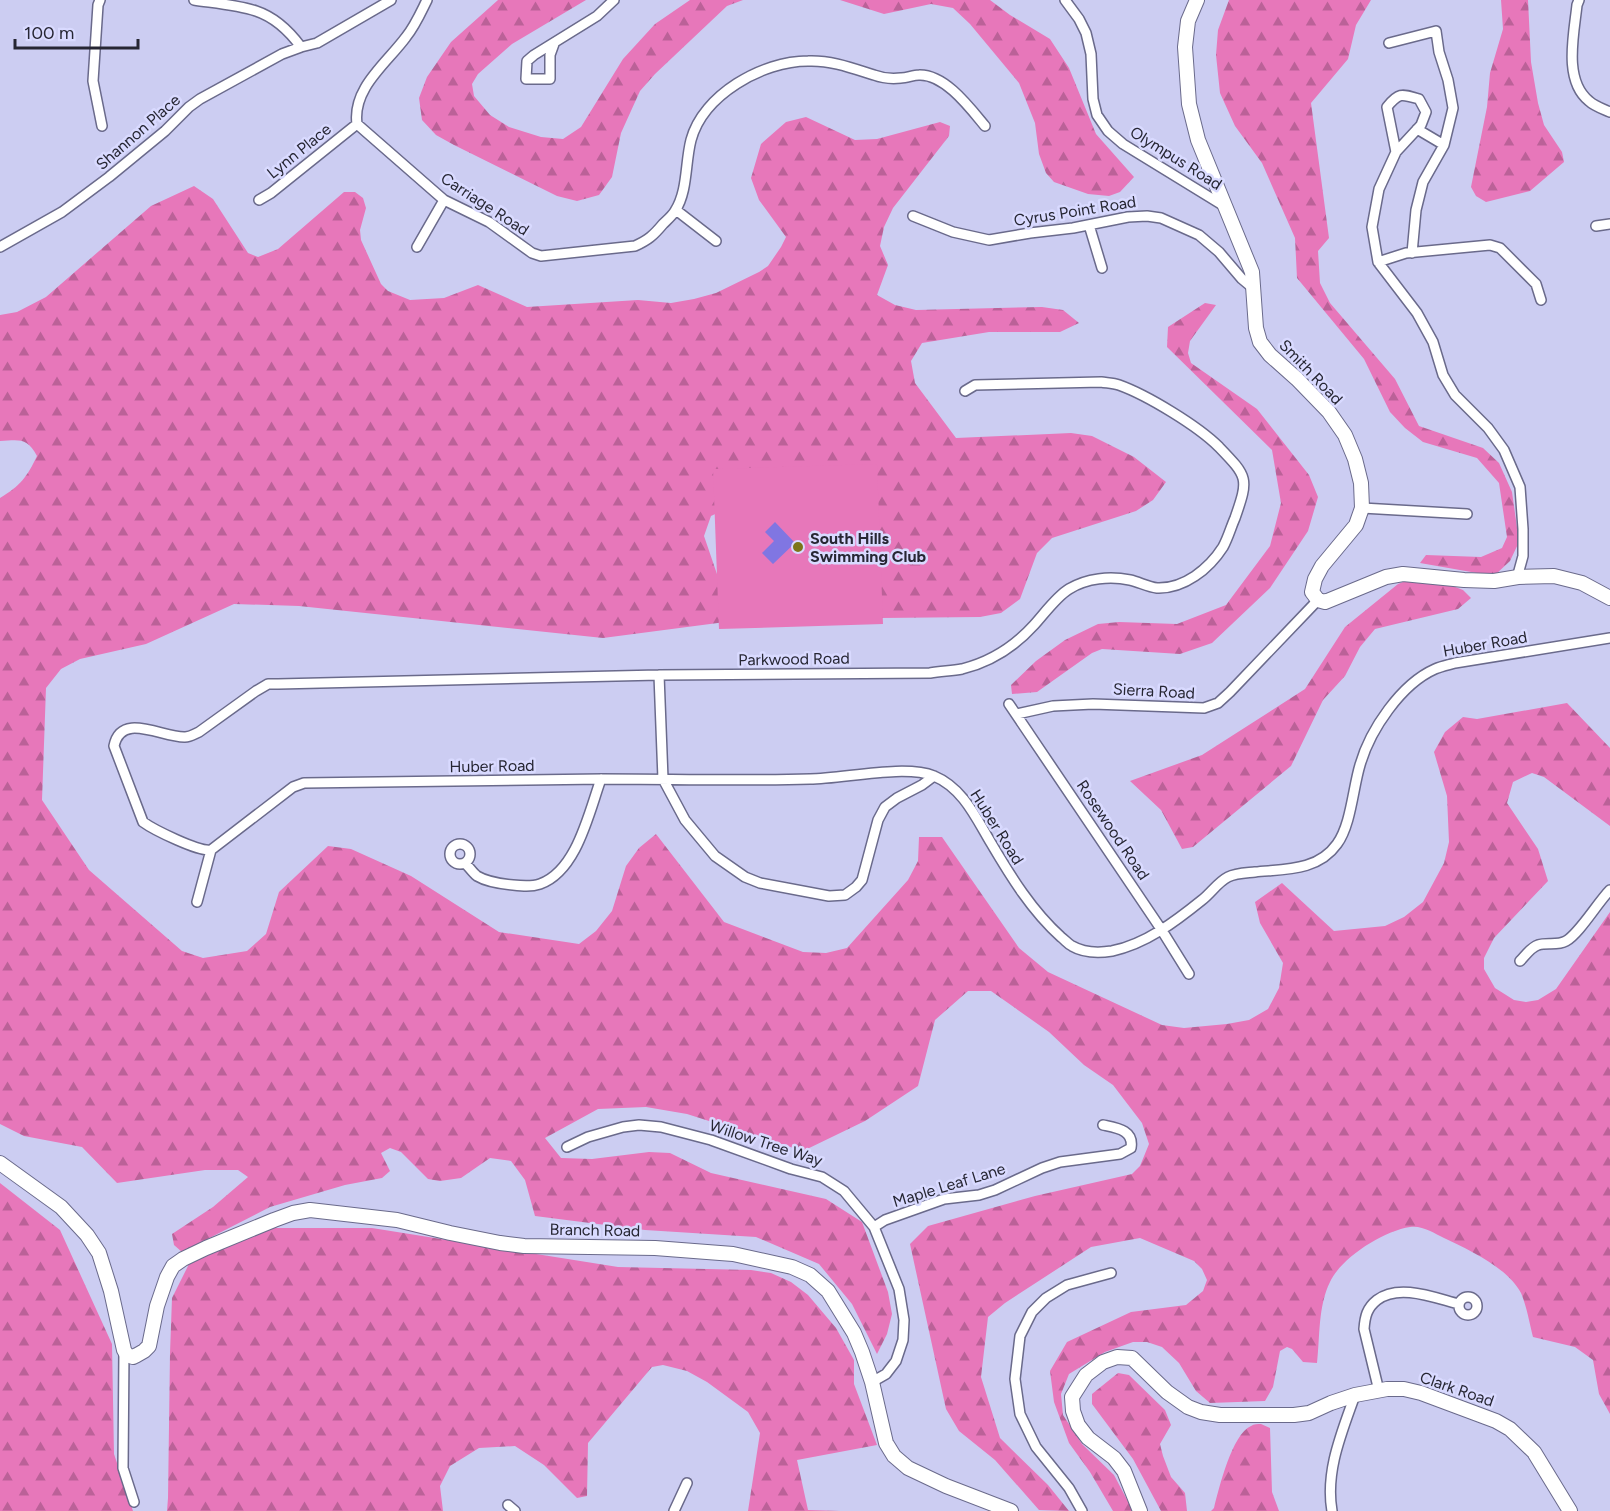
<svg xmlns="http://www.w3.org/2000/svg" width="1610" height="1511" font-family="Figtree,sans-serif">
<style>
.forest{fill:url(#forest-firs)}
.pitch{fill:#e777ba}
.water{fill:#8076e2}
.lines{fill:none;stroke-linecap:round;stroke-linejoin:round}
.street-casing{stroke:#6a6a8b;stroke-width:12}
.secondary-casing{stroke:#6a6a8b;stroke-width:16}
.street{stroke:#fff;stroke-width:9}
.secondary{stroke:#fff;stroke-width:14}
.poi-dot{fill:#7c7519;stroke:#d9daff;stroke-width:2}
.labels{text-anchor:middle;dominant-baseline:central;stroke-width:5;stroke-linejoin:round;paint-order:stroke}
.street-label{font-size:16px;fill:#262633;stroke:#d9daff}
.poi-label{font-size:16px;font-weight:bold;fill:#262633;stroke:#d9daff;text-anchor:start}
</style>
<defs>
<pattern id="forest-firs" width="22" height="20" patternUnits="userSpaceOnUse" patternTransform="scale(1.5)"><rect width="22" height="20" fill="#e777ba"/><path d="M5 1l3.5 6h-7zM16 11l3.5 6h-7z" fill="#bb6198"/></pattern>
</defs>
<rect width="100%" height="100%" fill="#cccdf2"/>
<path class="forest" d="M498 0H586L512 44 478 74 472 84 474 96 490 115 509 127 541 137 563 139 581 127 623 59 655 24 690 0H743L727 6 655 74 640 91 621 133 612 177 599 195 577 201 557 196 454 145 436 135 422 120 419 98 427 77 451 42Z
M840 0H990L1010 15 1050 39 1069 68 1096 134 1134 177 1120 192 1109 196 1088 194 1054 182 1046 173 1039 154 1035 123 1019 83 970 24 953 8 931 4 884 14Z
M1229 0H1371L1356 25 1348 59 1311 103 1329 238 1318 251 1320 283 1330 303 1395 379 1419 426 1483 448 1499 463 1512 492 1519 542 1510 561 1494 576 1420 563 1426 555 1481 557 1502 548 1507 537 1499 483 1477 458 1423 442 1405 428 1390 412 1364 359 1297 278 1295 238 1262 163 1235 126 1220 93 1216 55 1218 30Z
M1501 0H1528L1531 62 1538 103 1544 125 1562 152 1564 162 1530 191 1486 202 1476 196 1471 187 1487 107 1490 73 1503 29Z
M806 117 855 140 877 139 940 122 950 126 949 136 893 208 884 227 880 246 888 265 877 295 895 305 916 310 1042 307 1063 310 1079 323 1060 332H989L922 343 911 361 915 383 956 438 1071 433 1092 436 1134 457 1166 482 1153 500 1136 511 1052 538 1037 553 1020 599 1001 613 980 617 881 618 749 498 711 516 704 536 733 621 603 638 299 606 234 604 146 644 80 659 61 669 46 688 42 800 89 870 182 951 203 958 247 951 266 934 279 892 328 846 351 849 411 876 499 932 579 944 596 931 612 911 626 866 639 848 656 834 724 922 803 952 826 953 847 948 908 880 918 861 919 837H942L1019 948 1048 972 1162 1025 1184 1028 1227 1024 1249 1020 1268 1009 1279 988 1283 963 1260 923 1255 902 1282 883 1334 931 1385 926 1404 917 1423 902 1444 863 1449 842 1447 796 1434 752 1445 732 1463 717 1477 719 1567 703 1610 748V826L1544 777 1532 773 1513 782 1507 803 1538 849 1548 881 1494 938 1484 958V969L1495 988 1514 1000 1526 1002 1538 1000 1556 989 1610 912V1414L1599 1394 1593 1360 1575 1347 1533 1337C1530 1325 1526 1304 1521 1293 1507 1267 1469 1250 1444 1238 1434 1233 1422 1225 1410 1227 1383 1231 1341 1258 1330 1282 1318 1306 1320 1337 1317 1363L1303 1362 1292 1349 1287 1347 1280 1351 1273 1387 1265 1401 1210 1403 1196 1391 1179 1363 1162 1347 1147 1342H1133L1105 1352 1069 1374 1061 1394 1063 1415 1082 1444 1114 1475 1133 1511H1113L1090 1472 1069 1443 1054 1402 1050 1371 1067 1342 1131 1312 1186 1305 1203 1291 1207 1280 1202 1269 1194 1261 1140 1238 1091 1247 1005 1303 988 1317 981 1377 1000 1438 1048 1485 1069 1511 1039 1510 995 1460 959 1431 946 1409 910 1244 928 1226 1035 1196 1132 1174 1140 1166 1149 1144 1142 1123 1113 1085 1084 1065 1049 1032 991 991H968L935 1020 918 1086 865 1121 803 1151 687 1114 646 1107 598 1109 545 1138 561 1158 592 1159 649 1152 670 1153 711 1173 826 1199 862 1222 888 1292 892 1314 887 1334 877 1354 852 1304 819 1264 756 1237 645 1230 535 1216 525 1180 511 1161 490 1158 461 1178 440 1181 428 1179 401 1152 390 1148 381 1153 390 1171 382 1178 345 1185 270 1207 182 1252 174 1245 172 1234 213 1207 248 1177 238 1170H205L117 1183 82 1147 24 1136 0 1124V498C20 486 27 477 37 456 27 437 19 440 0 441V315L17 312 46 297 151 206 194 186 213 199 248 253 258 257 278 249 344 192H355L363 198 366 208 360 230 361 240 381 284 388 291 410 300 444 298 478 285 527 307 638 300 671 303 694 299 716 293 759 272 768 266 781 247 786 237 759 200 751 178 761 144 786 122Z
M1205 303 1216 305 1190 341 1188 353 1191 363 1257 409 1309 475 1318 497 1308 531 1270 588 1212 643 1180 654 1102 649 1092 653 1037 692 1012 694 1011 685 1036 661 1065 640 1098 624 1119 622 1177 624 1226 605 1270 546 1281 503 1272 450 1167 347 1168 327Z
M1432 578 1463 590 1471 598 1458 609 1375 629 1360 647 1345 676 1323 700 1291 766 1193 847 1182 849 1161 810 1130 781 1202 755 1305 689 1345 627 1398 584 1408 580Z
M0 1183 60 1230 112 1344 114 1454 133 1511H0Z
M268 1228H372L618 1267 751 1270 771 1273 791 1282 808 1295 836 1328 854 1360V1384L877 1445 797 1460 808 1510 841 1511H748L760 1433 748 1412 707 1382 687 1371 663 1365 652 1367 588 1443 587 1496 577 1498 544 1465 515 1446 479 1448 450 1466 440 1486 443 1511H167L168 1498 170 1353 172 1298 189 1264Z
M1118 1373 1129 1375 1165 1410 1171 1425 1160 1444 1163 1456 1171 1477 1185 1493 1187 1511H1161L1133 1459 1092 1404V1394Z
M1261 1424 1270 1428 1272 1492 1279 1511H1211L1214 1508C1219 1488 1232 1434 1251 1426 1254 1424 1258 1424 1261 1424Z"/>
<path class="pitch" d="M877 464 883 624 719 629 713 469Z"/>
<path class="water" d="M775 522 795 543 773 564 762 553 774 541 765 532Z"/>
<g class="lines">
<g class="street-casing">
<path id="street" d="M100 0 98 5 93 81 102 126
M194 0C214 3 238 5 256 11 274 17 290 32 301 47L317 43 391 0
M427 0C421 12 415 26 406 37 387 63 352 88 357 124L444 200 489 222 532 253 541 256 635 246C648 240 653 236 663 224 667 220 672 216 675 211 688 191 685 163 691 140 703 95 762 61 808 61 831 60 852 68 874 75 882 78 892 79 901 78 907 78 913 75 919 75 945 74 970 108 985 126
M1065 0 1079 19 1086 33 1091 54 1093 99 1097 115 1108 131 1123 144 1224 206
M1579 0 1577 5C1574 34 1563 80 1589 101 1594 106 1603 109 1610 112
M1389 43 1436 31 1439 52 1448 80 1453 108 1444 145 1423 182 1416 210 1412 253
M554 44 550 55V79H526L527 61 534 55 597 16 614 0
M1417 129 1444 145
M1396 152 1421 125 1426 112 1419 99C1402 94 1399 92 1387 107L1396 152 1379 189 1372 227 1378 262 1417 313 1433 342 1443 375 1455 395 1488 428 1504 450 1520 487 1523 529V556L1517 578
M259 200 271 193 357 124
M676 210 716 241
M913 216 953 232 989 240 1030 233 1073 228 1128 217 1147 216 1161 218 1199 235 1219 252 1242 279 1254 289
M1089 225 1102 268
M1596 226 1610 224
M0 247 62 212 109 177 165 131 189 107 200 99 282 54 301 47
M417 247 444 200
M1378 262 1406 253 1490 245 1500 248 1536 284 1541 300
M1362 508 1467 514
M659 675 663 779 685 820 715 856 745 877 760 883 829 896 845 895 856 887 862 880 878 820 885 807 897 798 922 785 934 776
M1009 704 1161 929 1189 974
M1017 714 1053 706 1093 704 1204 708 1218 703 1230 692 1318 600
M450 854a10 10 0 1 1 20 0a10 10 0 1 1-20 0Z
M211 850C199 852 154 830 143 822L114 746C121 711 163 738 185 737 191 737 194 734 199 732L256 691 268 684H278L659 675 930 673C941 671 952 671 962 669 990 662 1015 646 1034 625 1044 614 1057 596 1069 589 1087 578 1110 576 1130 580 1139 582 1148 587 1157 588 1184 589 1209 569 1223 547 1228 538 1231 527 1235 518 1249 478 1248 477 1219 447 1198 426 1147 395 1119 385 1113 383 1107 383 1101 382L975 385 965 391
M211 850 293 787 304 783C403 782 502 780 602 779 671 779 741 781 810 779 843 779 904 764 934 776 963 788 976 818 991 843 1011 877 1032 911 1061 937 1065 940 1068 944 1072 946 1084 953 1099 953 1112 951 1146 944 1176 921 1202 900 1211 893 1218 882 1228 877 1236 873 1246 873 1255 872 1285 869 1318 871 1337 844 1351 825 1353 788 1360 765 1370 730 1401 684 1435 669 1442 666 1448 665 1455 663L1610 638
M465 863C469 867 473 873 477 876 487 882 502 884 513 885 522 886 531 887 540 884 577 871 589 812 601 779
M197 902 211 850
M1520 961C1526 955 1530 948 1538 945 1547 942 1557 946 1566 941 1579 934 1598 902 1610 890
M567 1147 588 1137 623 1127 639 1125 661 1127 711 1140 791 1169 822 1177 844 1191 874 1227 899 1289 904 1320 903 1340 896 1361 886 1374 872 1382
M874 1227 885 1220 944 1199 979 1195 995 1190 1042 1168 1060 1162 1120 1154 1131 1148C1134 1130 1117 1128 1103 1125
M1459 1306a9 9 0 1 1 18 0a9 9 0 1 1-18 0Z
M124 1350 123 1468 134 1502
M1379 1391 1364 1329C1365 1316 1367 1308 1377 1300 1399 1283 1435 1298 1459 1304
M508 1505 515 1511
M674 1511 687 1483
M1082 1511 1069 1488 1036 1447 1020 1414 1015 1379 1020 1336 1032 1312 1046 1298 1067 1285 1111 1273
M1332 1511C1325 1471 1342 1432 1355 1395"/>
</g>
<g class="secondary-casing">
<path id="secondary" d="M1197 0 1188 21 1185 47 1189 104 1198 140 1252 272 1256 328 1260 342 1270 355 1297 379 1329 412 1345 435 1355 459 1361 483 1362 508 1356 525 1322 566 1315 579 1312 592 1318 600 1325 602 1386 577 1403 574 1464 580 1494 581 1518 577 1554 576 1582 583 1610 598
M0 1163 61 1207 87 1235 99 1253 111 1291 124 1350 127 1355 133 1357 137 1355 144 1351 149 1346 157 1306 167 1277 173 1266 183 1259 206 1248 274 1220 293 1213 310 1210 397 1220 450 1233 500 1243 524 1246 655 1248 733 1254 792 1267 810 1275 828 1291 854 1333 862 1352 872 1382 886 1443 894 1456 908 1468 946 1486 1011 1511
M1140 1511 1124 1471 1114 1458 1088 1438 1078 1425 1073 1411 1072 1397 1086 1375 1103 1362 1117 1357 1132 1358 1167 1392 1188 1407 1201 1412 1220 1415H1294L1309 1413 1331 1403 1355 1395 1387 1389H1404L1421 1393 1496 1421 1510 1429 1534 1452 1570 1511"/>
</g>
<use href="#street" class="street"/>
<use href="#secondary" class="secondary"/>
</g>
<circle class="poi-dot" cx="798" cy="547" r="6"/>
<g class="labels">
<g class="street-label">
<text transform="translate(138 132) rotate(-41)">Shannon Place</text>
<text transform="translate(299 151) rotate(-39)">Lynn Place</text>
<text transform="translate(1176 158) rotate(32)">Olympus Road</text>
<text transform="translate(485 204) rotate(33)">Carriage Road</text>
<text transform="translate(1075 211) rotate(-9)">Cyrus Point Road</text>
<text transform="translate(1311 372) rotate(46)">Smith Road</text>
<text transform="translate(1485 644) rotate(-10)">Huber Road</text>
<text transform="translate(794 659) rotate(-1)">Parkwood Road</text>
<text transform="translate(1154 691) rotate(3)">Sierra Road</text>
<text transform="translate(492 766) rotate(-1)">Huber Road</text>
<text transform="translate(997 827) rotate(58)">Huber Road</text>
<text transform="translate(1113 830) rotate(56)">Rosewood Road</text>
<text transform="translate(766 1143) rotate(18)">Willow Tree Way</text>
<text transform="translate(949 1185) rotate(-17)">Maple Leaf Lane</text>
<text transform="translate(595 1230) rotate(1)">Branch Road</text>
<text transform="translate(1457 1389) rotate(19)">Clark Road</text>
</g>
<g class="poi-label">
<text x="810" y="538">South Hills<tspan x="810" dy="18">Swimming Club</tspan></text>
</g>
</g>
<path d="M15 39v9h123v-9" fill="none" stroke="#262633" stroke-width="3"/>
<text x="24" y="39" font-size="18" fill="#262633" stroke="#d9daff" stroke-width="4.5" paint-order="stroke">100 m</text>
</svg>
